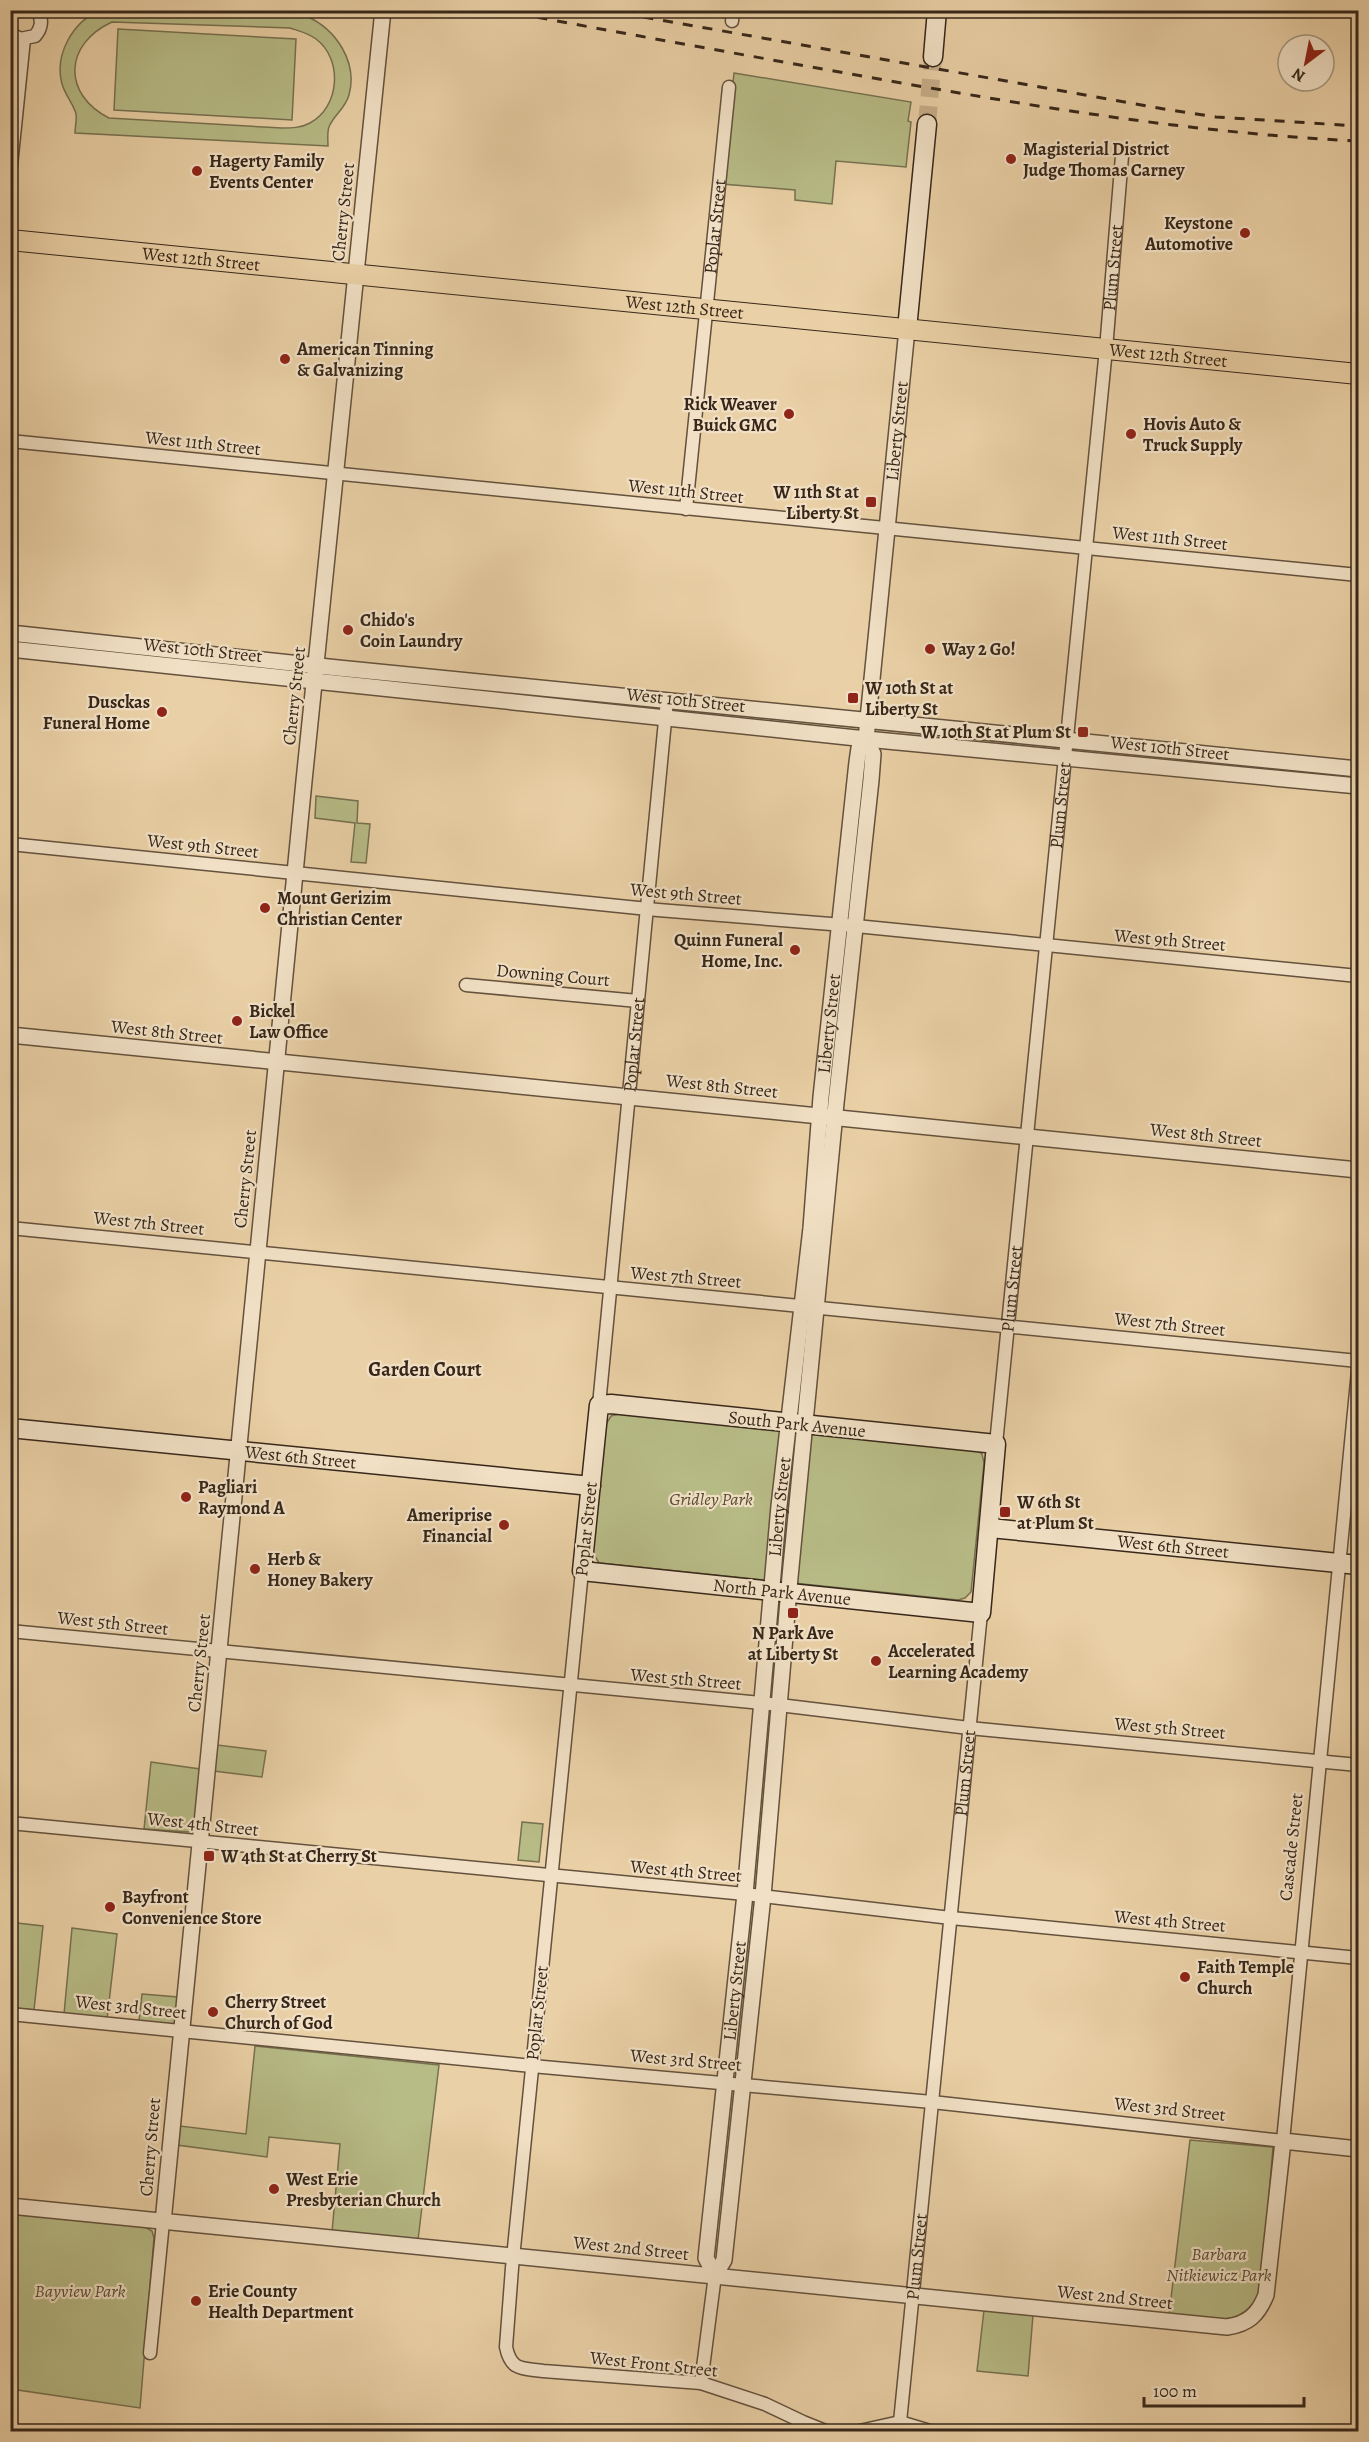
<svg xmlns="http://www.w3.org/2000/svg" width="1369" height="2442" font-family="Alegreya,serif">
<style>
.green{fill:#b7bb86;stroke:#777150;stroke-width:1.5;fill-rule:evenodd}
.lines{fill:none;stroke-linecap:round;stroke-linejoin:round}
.secondary-tunnel{stroke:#c6ae8a;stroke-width:18;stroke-dasharray:18 9;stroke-linecap:butt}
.minor-casing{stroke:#64513d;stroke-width:15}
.tertiary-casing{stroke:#64513d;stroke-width:18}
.secondary-casing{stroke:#37271a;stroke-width:21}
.primary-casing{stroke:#37271a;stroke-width:22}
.minor{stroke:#f1e0c5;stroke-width:12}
.tertiary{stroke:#f1e0c5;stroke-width:15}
.secondary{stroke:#f1e0c5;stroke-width:18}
.primary{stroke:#ead0a6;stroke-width:20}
.rail{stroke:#37271a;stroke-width:3;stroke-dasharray:10 10;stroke-linecap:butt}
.poi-dot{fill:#8f2418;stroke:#f1e0c5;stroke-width:2}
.labels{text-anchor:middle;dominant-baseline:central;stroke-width:4.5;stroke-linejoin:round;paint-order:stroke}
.poi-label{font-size:18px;font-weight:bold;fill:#37271a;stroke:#f1e0c5;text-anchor:start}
.street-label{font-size:18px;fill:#37271a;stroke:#f1e0c5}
.park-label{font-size:18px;font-style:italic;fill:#574c35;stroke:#f1e0c5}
.neighbourhood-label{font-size:20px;font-weight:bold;fill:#37271a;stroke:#f1e0c5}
</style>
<rect width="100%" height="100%" fill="#ead0a6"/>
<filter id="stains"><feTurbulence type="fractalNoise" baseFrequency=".00333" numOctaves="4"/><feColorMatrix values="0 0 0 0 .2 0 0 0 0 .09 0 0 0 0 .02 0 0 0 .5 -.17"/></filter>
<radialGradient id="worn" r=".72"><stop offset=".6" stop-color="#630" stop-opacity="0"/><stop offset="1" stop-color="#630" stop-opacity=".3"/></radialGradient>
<path class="green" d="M230 11 306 16C336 29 358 62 349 95 345 109 333 116 329 127 327 132 328 141 328 146L75 133C75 127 77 119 76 114 74 105 65 95 62 84 54 54 73 22 100 10ZM112 22 290 28C299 31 308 33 316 39 343 59 340 107 310 123 301 128 291 128 282 128L109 118C62 94 64 44 112 22Z
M118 29 296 39 292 120 114 110Z
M734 73 911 102 908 121 911 122 906 167 836 161 832 204 795 200V190L722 184Z
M316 796 358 801 357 823 370 824 366 863 351 862 355 823 315 818Z
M619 1414 976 1450 982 1454 984 1463 971 1592 965 1598 958 1600 599 1563 593 1553 605 1426 611 1416Z
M217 1745 266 1751 262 1777 214 1771Z
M151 1762 200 1769 194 1827 189 1832 144 1829Z
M522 1822 543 1824 539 1862 518 1860Z
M17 1923 43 1926 34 2010 11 2008Z
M72 1928 117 1934 107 2019 64 2014Z
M142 1994 178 1997 175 2022 173 2024 139 2021Z
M255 2046 439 2065 418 2240 332 2232 340 2144 269 2137 267 2157 177 2145 180 2126 246 2134Z
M1190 2140 1273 2147 1261 2290C1242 2332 1207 2318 1169 2315Z
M11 2214 145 2227 152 2231 154 2238 140 2408 11 2389Z
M984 2310 1033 2315 1028 2376 977 2371Z"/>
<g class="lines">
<path class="secondary-tunnel" d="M927 124 933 57"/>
<g class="minor-casing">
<g id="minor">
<path d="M732 21 733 10"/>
<path d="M10 33 20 39 35 36C42 28 43 19 37 10"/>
<path d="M10 175 24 39"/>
<path d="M10 441 1358 575"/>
<path id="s1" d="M686 509 729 87"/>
<path d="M10 844 658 910 856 926 1358 976"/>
<path d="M466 985 638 1001"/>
<path d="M10 1228 1358 1361"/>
<path id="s2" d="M599 1405 667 700"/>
<path id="s3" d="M996 1444 1106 349 1122 156"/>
<path d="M582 1571 512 2268 506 2347C511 2371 522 2368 543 2371L701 2383 765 2404 803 2422 828 2432"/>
<path d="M10 1631 771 1704 969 1728 1358 1765"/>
<path d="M10 1823 745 1894 951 1918 1358 1958"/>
<path d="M10 2014 532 2066 932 2102 1283 2141 1358 1371"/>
<path d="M150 2353 163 2222"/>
<path d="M701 2383 715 2275"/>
<path id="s4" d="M900 2422 981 1613"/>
<path d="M855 2432 900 2422 933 2432"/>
</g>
</g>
<g class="tertiary-casing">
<g id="tertiary">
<path d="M10 633 338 668 1358 769"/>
<path d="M10 649 866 739 1358 786"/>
<path d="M10 1035C460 1081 909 1125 1358 1170"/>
<path d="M10 2206 1227 2327C1248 2324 1258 2315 1266 2295L1283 2141 1358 2149"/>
<path d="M163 2222 304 781 383 10"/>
<path id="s5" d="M715 2275 706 2258 745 1894 779 1506 811 1228 821 1097 857 762 859 748 866 739 907 329"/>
<path d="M715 2275 724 2260 763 1896 790 1577 836 1103 871 780 873 754 866 739"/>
</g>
</g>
<g class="secondary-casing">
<g id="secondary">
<path d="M933 57 937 10"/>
<path d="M907 329 927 124"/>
<path d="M611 1404 996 1444 981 1613 582 1571 599 1405Z"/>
<path id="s6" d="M10 1428 591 1486"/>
<path id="s7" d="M990 1528 1358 1565"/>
</g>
</g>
<g class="primary-casing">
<g id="primary">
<path id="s8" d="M10 240 1358 374"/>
</g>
</g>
<use href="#minor" class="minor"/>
<use href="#tertiary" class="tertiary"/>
<use href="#secondary" class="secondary"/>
<use href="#primary" class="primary"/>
<path class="rail" d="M498 10C616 32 733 53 851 74 1019 104 1187 133 1358 141
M604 10 1170 110 1216 117 1358 126"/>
</g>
<g class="poi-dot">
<circle cx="1011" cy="159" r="6"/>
<circle cx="197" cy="171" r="6"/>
<circle cx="1245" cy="233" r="6"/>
<circle cx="285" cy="359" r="6"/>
<circle cx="789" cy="414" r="6"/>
<circle cx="1131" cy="434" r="6"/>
<rect x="865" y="496" width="12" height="12" rx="3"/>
<circle cx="348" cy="630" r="6"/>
<circle cx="930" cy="649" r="6"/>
<rect x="847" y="692" width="12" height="12" rx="3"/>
<circle cx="162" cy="712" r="6"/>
<rect x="1077" y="726" width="12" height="12" rx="3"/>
<circle cx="265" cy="908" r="6"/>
<circle cx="795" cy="950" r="6"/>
<circle cx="237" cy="1021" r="6"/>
<circle cx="186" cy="1497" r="6"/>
<rect x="999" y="1506" width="12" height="12" rx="3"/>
<circle cx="504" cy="1525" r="6"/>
<circle cx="255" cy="1569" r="6"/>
<rect x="787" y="1607" width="12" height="12" rx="3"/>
<circle cx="876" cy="1661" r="6"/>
<rect x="203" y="1850" width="12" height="12" rx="3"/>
<circle cx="110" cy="1907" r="6"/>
<circle cx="1185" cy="1977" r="6"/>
<circle cx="213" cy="2012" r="6"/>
<circle cx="274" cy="2189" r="6"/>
<circle cx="196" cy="2301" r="6"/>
</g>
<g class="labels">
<g class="poi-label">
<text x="1023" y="149">Magisterial District<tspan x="1023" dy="21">Judge Thomas Carney</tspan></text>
<text x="209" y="161">Hagerty Family<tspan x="209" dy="21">Events Center</tspan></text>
<text x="1233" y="223" text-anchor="end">Keystone<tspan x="1233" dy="21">Automotive</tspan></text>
<text x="297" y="349">American Tinning<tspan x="297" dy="21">&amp; Galvanizing</tspan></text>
<text x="777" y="404" text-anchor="end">Rick Weaver<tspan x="777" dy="21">Buick GMC</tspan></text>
<text x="1143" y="424">Hovis Auto &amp;<tspan x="1143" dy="21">Truck Supply</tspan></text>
<text x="859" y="492" text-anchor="end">W 11th St at<tspan x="859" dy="21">Liberty St</tspan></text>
<text x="360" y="620">Chido's<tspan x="360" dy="21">Coin Laundry</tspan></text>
<text x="942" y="649">Way 2 Go!</text>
<text x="865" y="688">W 10th St at<tspan x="865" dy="21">Liberty St</tspan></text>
<text x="150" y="702" text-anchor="end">Dusckas<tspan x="150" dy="21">Funeral Home</tspan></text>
<text x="1071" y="732" text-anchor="end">W 10th St at Plum St</text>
<text x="277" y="898">Mount Gerizim<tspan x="277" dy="21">Christian Center</tspan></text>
<text x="783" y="940" text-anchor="end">Quinn Funeral<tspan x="783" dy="21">Home, Inc.</tspan></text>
<text x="249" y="1011">Bickel<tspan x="249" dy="21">Law Office</tspan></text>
<text x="198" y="1487">Pagliari<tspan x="198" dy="21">Raymond A</tspan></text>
<text x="1017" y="1502">W 6th St<tspan x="1017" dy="21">at Plum St</tspan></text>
<text x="492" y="1515" text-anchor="end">Ameriprise<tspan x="492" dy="21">Financial</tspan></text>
<text x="267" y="1559">Herb &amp;<tspan x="267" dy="21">Honey Bakery</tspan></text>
<text x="793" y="1633" text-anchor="middle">N Park Ave<tspan x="793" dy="21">at Liberty St</tspan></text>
<text x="888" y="1651">Accelerated<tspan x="888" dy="21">Learning Academy</tspan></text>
<text x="221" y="1856">W 4th St at Cherry St</text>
<text x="122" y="1897">Bayfront<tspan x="122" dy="21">Convenience Store</tspan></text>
<text x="1197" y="1967">Faith Temple<tspan x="1197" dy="21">Church</tspan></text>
<text x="225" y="2002">Cherry Street<tspan x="225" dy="21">Church of God</tspan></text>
<text x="286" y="2179">West Erie<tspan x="286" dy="21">Presbyterian Church</tspan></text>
<text x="208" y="2291">Erie County<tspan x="208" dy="21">Health Department</tspan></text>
</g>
<g class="street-label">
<text transform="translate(343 212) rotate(-84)">Cherry Street</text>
<text stroke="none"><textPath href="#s1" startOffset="284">Poplar Street</textPath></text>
<text stroke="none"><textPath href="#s8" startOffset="192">West 12th Street</textPath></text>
<text stroke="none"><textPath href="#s3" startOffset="1182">Plum Street</textPath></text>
<text stroke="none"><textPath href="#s8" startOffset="678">West 12th Street</textPath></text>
<text stroke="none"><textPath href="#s8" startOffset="1164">West 12th Street</textPath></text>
<text stroke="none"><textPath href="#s5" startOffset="1858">Liberty Street</textPath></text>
<text transform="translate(203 443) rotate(6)">West 11th Street</text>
<text transform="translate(686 491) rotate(6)">West 11th Street</text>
<text transform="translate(1170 538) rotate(6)">West 11th Street</text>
<text transform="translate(203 650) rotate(6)">West 10th Street</text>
<text transform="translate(294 696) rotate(-84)">Cherry Street</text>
<text transform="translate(686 700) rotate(6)">West 10th Street</text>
<text transform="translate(1170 748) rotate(6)">West 10th Street</text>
<text stroke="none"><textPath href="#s3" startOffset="642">Plum Street</textPath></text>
<text transform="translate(203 846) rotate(6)">West 9th Street</text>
<text transform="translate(686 894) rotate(5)">West 9th Street</text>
<text transform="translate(1170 940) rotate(5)">West 9th Street</text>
<text transform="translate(553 975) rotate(5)">Downing Court</text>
<text stroke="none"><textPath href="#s5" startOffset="1260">Liberty Street</textPath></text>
<text transform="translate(167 1032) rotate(6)">West 8th Street</text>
<text stroke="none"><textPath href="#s2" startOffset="362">Poplar Street</textPath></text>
<text transform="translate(722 1086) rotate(6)">West 8th Street</text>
<text transform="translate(1206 1135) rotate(6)">West 8th Street</text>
<text transform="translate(245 1179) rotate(-84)">Cherry Street</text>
<text transform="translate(149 1223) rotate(6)">West 7th Street</text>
<text transform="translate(686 1277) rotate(5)">West 7th Street</text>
<text stroke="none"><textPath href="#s3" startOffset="156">Plum Street</textPath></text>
<text transform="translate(1170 1324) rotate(6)">West 7th Street</text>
<text transform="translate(797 1424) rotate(6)">South Park Avenue</text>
<text stroke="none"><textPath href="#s6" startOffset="292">West 6th Street</textPath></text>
<text stroke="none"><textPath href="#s5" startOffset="774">Liberty Street</textPath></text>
<text transform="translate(586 1529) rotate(-84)">Poplar Street</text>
<text stroke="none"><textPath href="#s7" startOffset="184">West 6th Street</textPath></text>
<text transform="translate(782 1592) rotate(6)">North Park Avenue</text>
<text transform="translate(113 1623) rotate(6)">West 5th Street</text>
<text transform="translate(199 1663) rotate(-84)">Cherry Street</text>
<text transform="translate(686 1679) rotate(5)">West 5th Street</text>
<text transform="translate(1170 1728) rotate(5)">West 5th Street</text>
<text stroke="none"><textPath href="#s4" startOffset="652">Plum Street</textPath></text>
<text transform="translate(203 1824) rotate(6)">West 4th Street</text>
<text transform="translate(1291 1847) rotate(-84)">Cascade Street</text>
<text transform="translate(686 1871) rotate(5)">West 4th Street</text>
<text transform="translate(1170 1921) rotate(5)">West 4th Street</text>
<text stroke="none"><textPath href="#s5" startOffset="288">Liberty Street</textPath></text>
<text transform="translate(131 2007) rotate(6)">West 3rd Street</text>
<text transform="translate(537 2013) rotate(-84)">Poplar Street</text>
<text transform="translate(686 2060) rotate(5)">West 3rd Street</text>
<text transform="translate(1170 2109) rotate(6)">West 3rd Street</text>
<text transform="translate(150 2147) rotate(-85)">Cherry Street</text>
<text transform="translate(631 2248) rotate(6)">West 2nd Street</text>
<text stroke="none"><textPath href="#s4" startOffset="166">Plum Street</textPath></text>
<text transform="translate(1115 2297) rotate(6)">West 2nd Street</text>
<text transform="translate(654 2364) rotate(6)">West Front Street</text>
</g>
<g class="park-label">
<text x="711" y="1499">Gridley Park</text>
<text x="1219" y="2254">Barbara<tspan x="1219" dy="21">Nitkiewicz Park</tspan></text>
<text x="80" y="2291">Bayview Park</text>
</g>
<g class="neighbourhood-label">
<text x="425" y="1369">Garden Court</text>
</g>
</g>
<rect width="1369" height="2442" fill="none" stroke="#ead0a6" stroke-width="36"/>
<rect x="12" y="12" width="1345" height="2418" fill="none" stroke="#37271a" stroke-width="3"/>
<rect x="18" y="18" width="1333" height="2406" fill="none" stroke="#37271a" stroke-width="1.5"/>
<g transform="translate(1306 63) rotate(212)"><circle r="28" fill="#f1e0c5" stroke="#a79681" stroke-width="1.5"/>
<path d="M0-4.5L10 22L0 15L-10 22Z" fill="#8f2418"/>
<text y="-9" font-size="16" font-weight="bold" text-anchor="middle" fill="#37271a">N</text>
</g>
<path d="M1144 2397v9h160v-9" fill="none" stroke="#37271a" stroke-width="3"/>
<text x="1153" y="2397" font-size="18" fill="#37271a" stroke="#f1e0c5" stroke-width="4.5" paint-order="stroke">100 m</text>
<rect width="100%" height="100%" filter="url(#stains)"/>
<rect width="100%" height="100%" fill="url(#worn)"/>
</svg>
